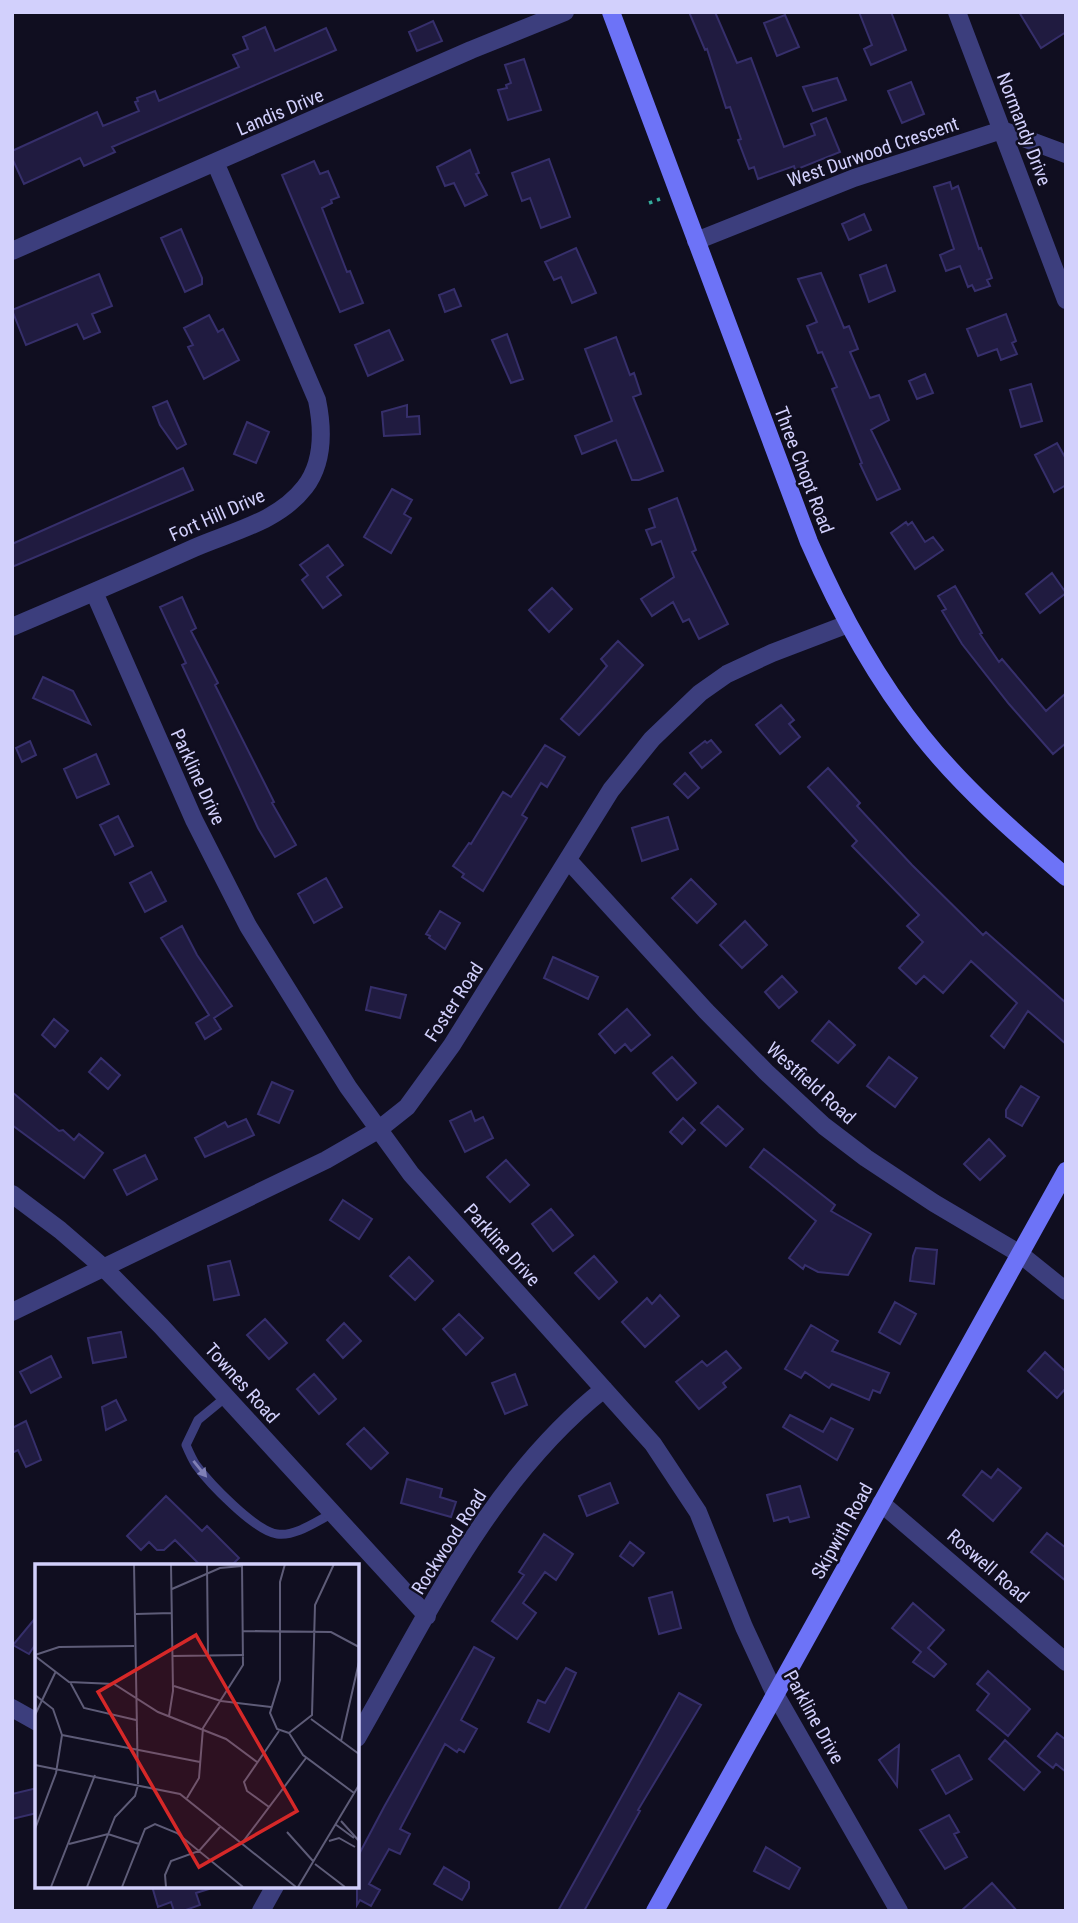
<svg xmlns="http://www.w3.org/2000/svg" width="1078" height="1923" font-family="'Roboto Condensed',sans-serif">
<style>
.building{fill:#201b40;stroke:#362f6b;stroke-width:2}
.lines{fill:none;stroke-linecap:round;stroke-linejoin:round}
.path{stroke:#35ac9c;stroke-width:3.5;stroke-dasharray:3.5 5;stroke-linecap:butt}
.lane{stroke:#3c3e7d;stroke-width:9}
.street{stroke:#3c3e7d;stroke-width:18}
.secondary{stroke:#6d73f7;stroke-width:18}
.oneway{fill:#8080b6}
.labels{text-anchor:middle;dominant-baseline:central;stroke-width:5;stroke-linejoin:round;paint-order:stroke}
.street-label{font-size:19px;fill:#d2d0fc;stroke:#100e20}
.inset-road{fill:none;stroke:#5e5c78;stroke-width:2}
.view{fill:#d62828;fill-opacity:0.15;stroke:#d62828;stroke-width:3.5}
.inset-edge{fill:none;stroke:#d2d0fc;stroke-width:3.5}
</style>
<rect width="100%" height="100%" fill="#100e20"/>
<path class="building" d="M689 12H715L737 63 751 58 784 147 815 135 811 124 826 118 840 152 795 170 794 166 758 179 754 167 749 169 738 140 741 139 730 107 726 108 707 49 705 50Z
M859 12H891L906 50 871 65 864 49 872 45Z
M1019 12H1066V32L1041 48Z
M785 15 799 47 777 56 764 23Z
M433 21 442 41 417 51 409 32Z
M265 27 275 51 326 28 336 50 112 147 115 152 84 166 80 158 24 184 12 158V151L97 112 103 126 139 111 135 102 138 101 137 98 155 91 159 101 239 67 233 55 248 49 243 37Z
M524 59 541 110 508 120 498 90 507 88 506 85 511 83 505 65Z
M837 78 846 100 813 111 803 87Z
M911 82 924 114 902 123 888 91Z
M470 150 479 173 476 174 487 195 465 206 454 183 445 186 437 167Z
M549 159 570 217 541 228 530 198 522 201 512 173Z
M314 161 320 174 328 171 339 197 331 200 332 203 322 208 347 272 350 271 363 303 340 312 282 175Z
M950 182 952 189 958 186 979 249 981 248 992 278 987 280 990 286 975 291 972 285 968 287 960 266 946 271 940 255 954 249 934 187Z
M864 214 871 230 849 240 842 224Z
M181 229 202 278V284L185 292 161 238Z
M576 248 596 293 572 303 561 277 554 280 545 262Z
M886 265 895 291 869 302 860 275Z
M821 273 844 328 849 326 858 349 850 352 870 398 879 395 889 420 871 430 900 489 877 500 860 464 862 463 832 389 837 387 822 352 818 353 807 326 817 322 798 279Z
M99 274 112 306 92 314 100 332 84 339 77 324 26 345 12 310Z
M454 289 461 306 445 312 439 295Z
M1006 314 1016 341 1012 343 1017 354 1001 360 997 349 978 356 967 329Z
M209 315 218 332 223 329 239 360 204 379 188 347 193 345 184 328Z
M389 330 403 360 368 376 355 345Z
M507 334 523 379 511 383 492 340Z
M616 337 630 375 634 373 641 394 633 397 663 471 639 480H632L616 440 582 454 575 436 612 421 585 349Z
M925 374 933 393 917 399 909 381Z
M1031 384 1042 421 1021 427 1010 390Z
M167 401 186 444 177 449 160 425 153 407Z
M407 405V417L419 416 420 434 384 436 382 412Z
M247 422 269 432 256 463 234 454Z
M1057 443 1066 459V485L1054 492 1035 455Z
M183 468 193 490 12 567V544Z
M392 489 412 500 404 514 411 518 391 553 364 537Z
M677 498 696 550 692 552 728 624 699 639 689 619 683 622 673 602 652 616 641 599 674 577 661 541 652 545 646 530 655 527 649 509Z
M906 522 908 525 912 522 925 542 933 537 943 550 915 569 891 533Z
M328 545 343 565 327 577 341 595 323 608 302 580 308 575 300 565Z
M1052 573 1066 593 1040 613 1026 594Z
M955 586 982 633 980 634 999 662 1002 659 1046 711 1066 693V743L1053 754 1009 704 962 644 942 611 946 609 938 596Z
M552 588 572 609 549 632 529 610Z
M182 597 196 628 191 631 218 683 215 685 268 790 274 802 272 803 296 845 275 857 258 828 182 665 186 663 160 607Z
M618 641 643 665 579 735 561 719 607 666 601 659Z
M43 677 73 691 90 724 33 698Z
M781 705 794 720 789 724 800 737 780 754 756 725Z
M711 740 721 752 702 768 690 753 705 741 707 743Z
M30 741 36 755 22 762 16 748Z
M545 745 565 757 547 787 541 783 522 815 527 818 483 891 462 877 464 874 453 866 469 843 471 844 503 792 511 797Z
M96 754 109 784 77 798 64 769Z
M828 768 860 803 857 806 912 865 983 935 986 932 1066 1003V1044L1028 1011 1004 1048 991 1036 1017 1003 971 961 943 993 924 976 916 984 899 968 923 942 907 926 919 915 852 846 857 841 808 787Z
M685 773 699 788 688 798 674 784Z
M118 816 133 846 115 855 100 825Z
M668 817 678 849 642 861 632 828Z
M151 872 166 901 145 912 130 883Z
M326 878 342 907 314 923 298 894Z
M691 879 716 904 697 923 672 898Z
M440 911 460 923 445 949 429 938 430 936 426 934Z
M745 921 767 945 742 968 720 945Z
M182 926 197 955 232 1006 214 1018 221 1029 205 1039 196 1023 209 1015 161 938Z
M553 957 598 977 588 999 544 978Z
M782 976 797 992 779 1008 765 992Z
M371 987 406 995 400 1018 366 1010Z
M627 1009 650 1035 631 1051 625 1044 615 1053 599 1034Z
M54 1019 68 1031 55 1047 42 1035Z
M829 1021 855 1045 838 1063 812 1041Z
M672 1057 696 1083 677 1100 653 1073Z
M889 1057 917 1078 895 1107 867 1086Z
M101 1058 120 1075 108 1089 89 1072Z
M272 1082 293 1091 279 1123 258 1114Z
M1021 1086 1039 1097 1022 1126 1006 1117V1110Z
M12 1092 59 1131 63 1130 74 1140 79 1134 103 1153 84 1178 12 1125Z
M718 1106 743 1129 726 1146 701 1123Z
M471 1111 475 1121 483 1117 493 1138 465 1152 450 1121Z
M683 1118 695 1130 682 1144 670 1132Z
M246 1119 254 1135 205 1157 195 1138 225 1122 228 1127Z
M989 1139 1005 1156 980 1180 964 1164Z
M764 1149 835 1205 831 1211 871 1234 848 1275 818 1272 805 1265 803 1269 789 1258 816 1221 750 1167Z
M145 1155 157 1179 127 1195 114 1170Z
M506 1160 529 1185 510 1202 487 1177Z
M343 1200 372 1219 359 1239 330 1220Z
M551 1209 573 1235 553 1251 532 1224Z
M916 1248 937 1250 934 1284 910 1281 913 1256Z
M594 1256 617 1282 599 1299 575 1273Z
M409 1257 433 1281 415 1300 390 1276Z
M230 1261 239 1295 214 1300 208 1266Z
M660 1295 679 1316 645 1347 622 1322 647 1298 652 1304Z
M895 1302 916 1314 900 1344 879 1332Z
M459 1314 483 1338 466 1355 443 1329Z
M265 1319 287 1343 269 1359 247 1335Z
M344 1323 361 1341 343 1358 327 1340Z
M811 1325 838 1341 832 1351 889 1373 880 1393 873 1390 869 1400 832 1384 829 1388 805 1372 801 1378 785 1369Z
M121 1332 126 1357 93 1363 88 1338Z
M726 1351 741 1368 723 1383 726 1387 699 1409 676 1382 702 1361 707 1366Z
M1045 1352 1066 1372V1388L1057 1398 1028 1371Z
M51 1356 61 1377 31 1393 20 1372Z
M314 1374 336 1399 319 1414 297 1389Z
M515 1374 527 1405 505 1414 492 1383Z
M116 1400 126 1420 106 1430 102 1407Z
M790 1415 823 1432 831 1418 853 1429 837 1460 783 1427Z
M26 1421 41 1460 26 1467 18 1450 12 1453V1428Z
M364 1428 388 1453 371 1469 347 1444Z
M998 1469 1021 1488 993 1521 963 1495 982 1471 991 1478Z
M407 1479 442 1489 440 1497 456 1502 451 1517 401 1503Z
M610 1483 618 1503 587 1516 579 1496Z
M800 1486 809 1517 790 1522 788 1517 774 1521 767 1495Z
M166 1496 202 1531 207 1526 239 1558 231 1566H201L175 1540 164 1550H157L149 1542 141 1550 127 1536Z
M1047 1533 1066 1548V1581L1031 1552Z
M544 1534 573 1554 556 1580 545 1572 523 1603 536 1613 517 1639 492 1621 524 1575 519 1572Z
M630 1542 644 1553 633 1566 620 1556Z
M672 1592 681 1628 659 1634 649 1598Z
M913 1603 944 1630 928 1648 946 1664 934 1677 913 1662 921 1652 892 1628Z
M37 1616V1642L29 1654 13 1645Z
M474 1647 494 1658 461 1720 477 1729 464 1752 459 1749 457 1752 445 1744 400 1829 410 1834 400 1854 389 1849 369 1884 380 1890 371 1906 360 1900 357 1905V1858L384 1807Z
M566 1668 576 1673 549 1732 528 1722 538 1700 545 1703Z
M988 1671 1030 1709 1008 1736 977 1710 989 1694 977 1684Z
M679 1693 701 1705 638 1810 640 1811 584 1911H558Z
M1057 1733 1066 1740V1772L1056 1764 1053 1768 1038 1756Z
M1005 1740 1040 1772 1024 1790 989 1759Z
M899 1745 897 1786 879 1760Z
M959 1755 972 1779 946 1794 932 1770Z
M37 1788V1813L12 1819V1794Z
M949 1815 959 1832 954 1834 967 1857 945 1869 920 1830Z
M766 1847 800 1868 789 1889 754 1871Z
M444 1867 469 1882V1888L462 1900 434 1884Z
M992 1883 1017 1911H961Z
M152 1886H209V1889L196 1893 200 1905 183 1911H174L171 1902 158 1907Z"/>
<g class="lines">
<path class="path" d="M649 203 660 199"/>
<path class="lane" d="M226 1397 198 1420 186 1445C189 1452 192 1459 196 1465 209 1483 255 1531 277 1534 295 1537 317 1521 333 1513"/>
<path class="street" d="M957 12 1066 300
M696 241 854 178 1002 130 1066 154
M12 251 471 50 565 12
M94 592 194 820 248 926 348 1087 411 1174 653 1444 698 1512 744 1627 775 1694 899 1911
M12 627C73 601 134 575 194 548 233 531 278 522 305 487 324 462 323 429 317 400L215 162
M568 860 706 1011 766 1072 824 1126 866 1158 934 1203 1020 1254 1066 1291
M12 1194 60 1230 104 1268 161 1326 427 1616
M12 1312 326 1160 378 1130 407 1107 452 1045 611 790 652 739 700 693 727 674 772 653 848 624
M881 1503 1066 1662
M12 1708 37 1722
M357 1738C427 1616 491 1478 604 1389
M261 1911 275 1886"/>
<path class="secondary" d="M611 12 809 542C839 611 874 676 921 735 963 788 1015 833 1066 877
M655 1911 1066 1171"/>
</g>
<defs><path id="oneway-solid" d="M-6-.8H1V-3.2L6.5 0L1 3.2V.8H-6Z" transform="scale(1.75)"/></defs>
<use class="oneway" href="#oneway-solid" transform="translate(200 1469) rotate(51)"/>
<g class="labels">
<g class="street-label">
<text transform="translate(280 112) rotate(-23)">Landis Drive</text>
<text transform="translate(1024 129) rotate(69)">Normandy Drive</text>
<text transform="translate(873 152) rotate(-19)">West Durwood Crescent</text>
<text transform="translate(804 470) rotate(69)">Three Chopt Road</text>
<text transform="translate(217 515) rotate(-24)">Fort Hill Drive</text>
<text transform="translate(198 777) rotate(65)">Parkline Drive</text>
<text transform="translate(454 1002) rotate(-57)">Foster Road</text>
<text transform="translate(811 1083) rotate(42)">Westfield Road</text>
<text transform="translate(502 1245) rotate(48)">Parkline Drive</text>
<text transform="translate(242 1383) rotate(48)">Townes Road</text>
<text transform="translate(842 1531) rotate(-61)">Skipwith Road</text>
<text transform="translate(449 1542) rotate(-57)">Rockwood Road</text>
<text transform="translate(988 1566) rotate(41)">Roswell Road</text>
<text transform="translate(814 1717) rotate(61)">Parkline Drive</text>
</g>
</g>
<g transform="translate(35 1564)">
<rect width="324" height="324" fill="#100e20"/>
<path class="inset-road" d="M99 0 103 220M172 0 173 92M250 0 245 18V116L235 149 242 165 254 169M137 25 185 4 207 2M101 50 137 49M208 67 296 68 324 83M0 91 24 83 99 82M0 92 34 118 79 120 123 148 191 175 222 198M138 92 209 91M35 118 49 144 101 156M139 122 186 137 236 143M0 131 18 145 27 171 21 209 0 265M0 151 21 107M134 152 138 127 136 0M276 155 324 190M254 169 277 151 280 41 299 0M254 169 268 191 319 229M27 171 165 198M306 177 324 98M0 201 145 230 261 323M152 234 164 214 168 164 208 101 207 0M234 243 212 227 209 218 244 167M306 257 324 277M300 260 319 274M252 268 278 297M294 277 304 274 320 283M207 279 271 194M34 280 73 270 104 280M280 300 310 323M16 323 60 211M52 323 80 253 100 232 103 221M87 323 110 265 120 260 142 269 208 323M131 323 130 311 136 297 164 287 185 263M263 323 324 221"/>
<path class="view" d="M161 71 262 247 164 303 63 128Z"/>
<rect width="324" height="324" class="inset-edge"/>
</g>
<rect width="1078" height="1923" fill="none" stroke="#d2d0fc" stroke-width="28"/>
</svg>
